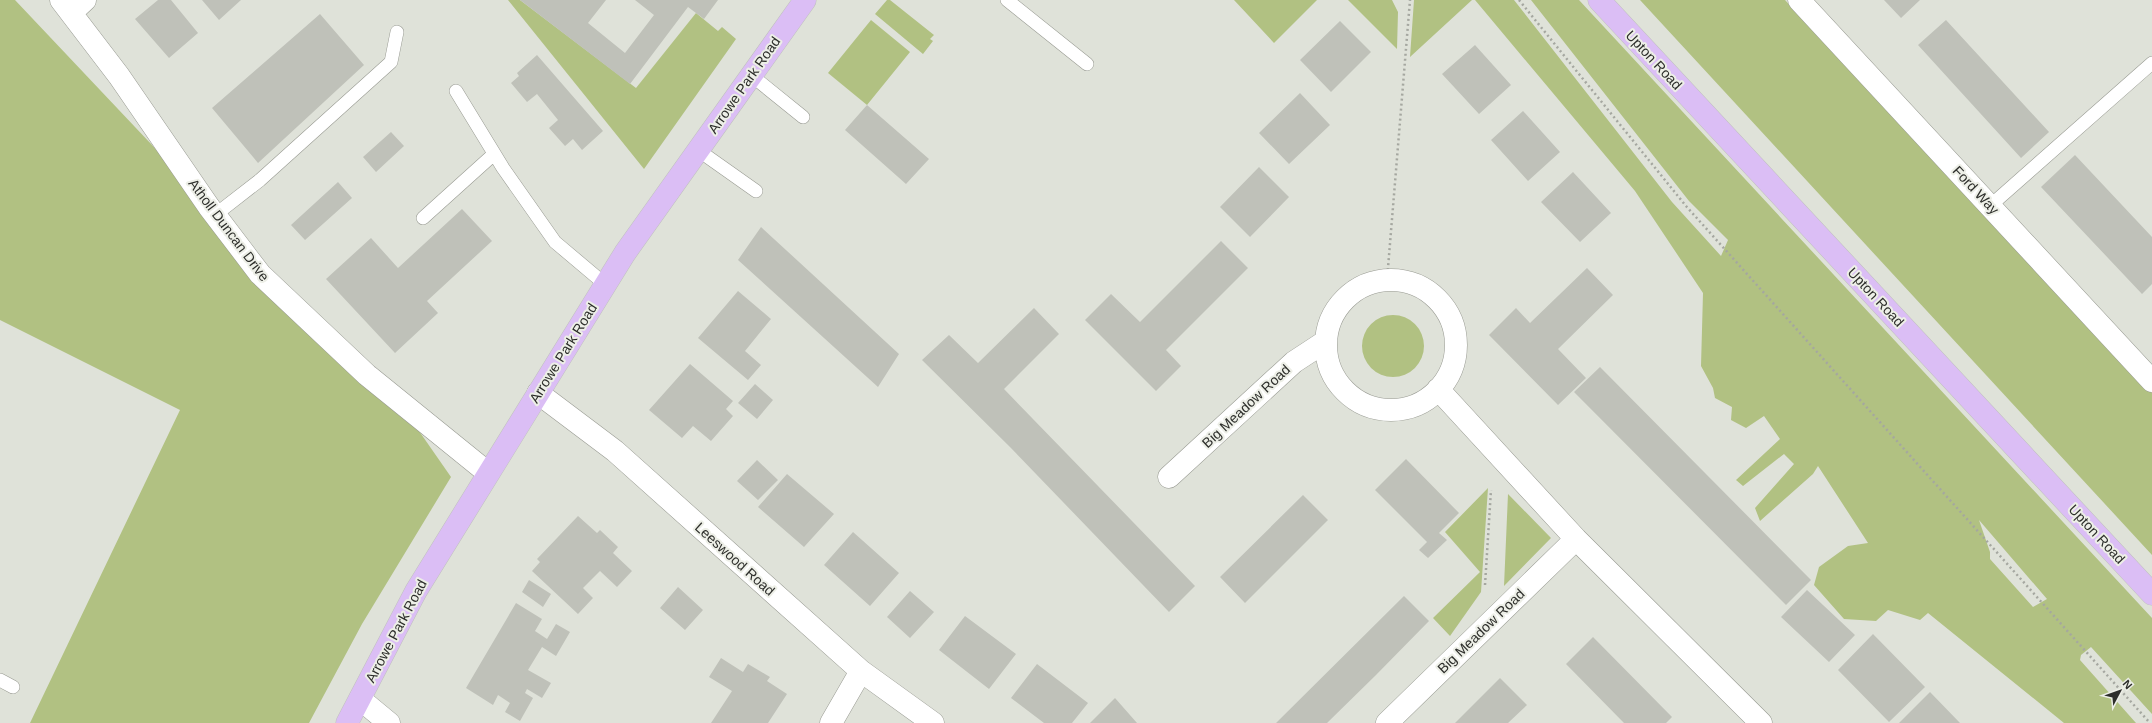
<svg xmlns="http://www.w3.org/2000/svg" width="2152" height="723" font-family="Helvetica,sans-serif">
<style>
.green{fill:#b1c182;fill-rule:evenodd}
.building{fill:#bfc1b9}
.lines{fill:none;stroke-linecap:round;stroke-linejoin:round}
.service-casing{stroke:#989a92;stroke-width:14}
.minor-casing{stroke:#989a92;stroke-width:23}
.primary-casing{stroke:#c0c0bf;stroke-width:23}
.path{stroke:#a5a7a0;stroke-width:2.5;stroke-dasharray:2 3;stroke-linecap:butt}
.service{stroke:#fff;stroke-width:13}
.minor{stroke:#fff;stroke-width:22}
.primary{stroke:#dbbef5;stroke-width:22}
.labels{text-anchor:middle;dominant-baseline:central;stroke-width:4;stroke-linejoin:round;paint-order:stroke}
.street-label{font-size:14px;fill:#2d2e2b;stroke:#edefe7}
</style>
<rect width="100%" height="100%" fill="#dfe2d9"/>
<path class="green" d="M0 0H15L152 145 245 252 419 431 451 477 362 624 309 723H30L180 410 0 320Z
M508 0H520L636 88 696 13 718 31 722 27 736 39 644 169Z
M887 0H890L934 35 930 39 933 41 923 54 875 14Z
M1234 0H1317L1274 43Z
M1348 0H1392L1398 12 1397 49Z
M1414 0H1472L1410 57Z
M1475 0H1514L1672 202 1721 256 1728 240 1689 201 1531 0H1579L2152 618V714L2091 647 2081 655 2080 660 2136 723H2064L1928 613 1920 620 1888 610 1876 621 1844 619 1814 585 1819 567 1848 546 1868 543 1818 466 1813 474 1760 521 1755 508 1794 464 1784 454 1743 486 1736 480 1780 439 1764 416 1746 428 1731 420 1732 407 1715 398 1713 388 1701 366 1703 293 1635 191ZM1979 520 2047 599 2033 607 1990 559V552Z
M1640 0H1785L2143 383 2152 393V555Z
M871 20 910 52 867 105 828 73Z
M1362 346a31 31 0 1 1 62 0a31 31 0 1 1-62 0Z
M1488 488 1481 592 1450 636 1433 618 1480 572 1445 532Z
M1508 494 1551 538 1504 586Z"/>
<path class="building" d="M158 0H171L198 33 169 58 135 19Z
M202 0H241L219 20Z
M520 0H606L588 23 625 53 654 15 635 0H718L704 19 688 7 630 84Z
M1884 0H1920L1901 18Z
M320 14 364 65 258 163 212 108Z
M1946 20 2049 132 2021 158 1918 45Z
M1340 21 1371 52 1331 92 1300 60Z
M1475 45 1511 85 1479 114 1442 74Z
M537 55 603 131 582 150 573 139 565 146 549 128 558 120 537 94 527 102 511 83 519 76 517 73Z
M1300 93 1330 125 1289 164 1259 133Z
M867 105 929 159 906 184 845 130Z
M1523 111 1560 152 1528 181 1491 140Z
M391 132 404 146 376 172 363 157Z
M2075 155 2152 237V284L2142 294 2041 187Z
M1259 167 1289 197 1250 237 1220 207Z
M1573 172 1611 213 1580 242 1541 202Z
M338 182 352 198 305 240 291 225Z
M462 209 492 241 427 301 438 313 395 353 326 279 371 238 398 268Z
M761 227 899 354 878 387 738 260Z
M1221 241 1248 268 1166 350 1181 366 1156 391 1085 320 1111 294 1140 322Z
M1587 268 1613 295 1558 349 1586 378 1558 405 1489 335 1516 308 1530 323Z
M738 291 771 319 745 351 761 365 748 380 698 338Z
M1034 308 1059 334 1004 389 1195 586 1169 612 1010 447 922 360 949 335 978 363Z
M690 364 733 401 726 409 733 416 711 441 693 426 682 438 649 410Z
M1600 367 1811 580 1786 605 1574 392Z
M755 384 773 400 757 419 738 403Z
M1406 459 1459 513 1439 533 1447 540 1428 558 1419 550 1427 542 1375 490Z
M757 460 778 480 758 500 737 481Z
M787 474 834 514 804 547 758 507Z
M1303 495 1328 520 1245 603 1220 577Z
M578 516 597 533 600 530 618 547 613 553 632 571 617 587 600 571 583 588 593 598 578 614 532 571 540 562 537 559Z
M853 532 899 573 870 606 824 565Z
M529 580 551 594 543 607 522 592Z
M678 587 703 610 685 630 660 608Z
M1807 590 1855 635 1829 662 1781 617Z
M910 591 934 612 910 638 887 617Z
M1404 596 1429 621 1376 675 1327 723H1276Z
M516 603 542 619 535 631 547 639 556 624 570 632 556 656 542 647 528 670 551 683 542 698 527 689 525 693 533 698 520 721 505 712 510 703 498 695 493 705 466 688Z
M965 616 1016 654 989 689 939 650Z
M1873 634 1925 687 1889 722 1838 670Z
M1593 637 1672 717 1666 723H1624L1566 664Z
M721 658 743 672 748 664 770 677 767 681 787 694 768 723H711L732 691 709 677Z
M1037 664 1088 703 1072 723H1044L1011 698Z
M1500 678 1527 705 1508 723H1455Z
M1930 692 1960 723H1899Z
M1115 698 1137 723H1090Z"/>
<g class="lines">
<g class="service-casing">
<path id="service" d="M1007 0 1087 64
M751 75 803 117
M456 91 503 168 555 242 606 285
M698 150 756 191
M1990 206 2152 63
M215 215 260 180 391 62 397 32
M423 218 494 154
M0 680 13 687"/>
</g>
<g class="minor-casing">
<path id="minor" d="M61 0 119 76 209 207 260 274 367 375 488 473
M1799 0 2152 381
M71 13 85 0
M1326 345a65 65 0 1 1 130 0a65 65 0 1 1-130 0Z
M1438 389 1576 539 1761 723
M538 393 615 451 861 671 933 723
M1169 477 1294 362 1326 341
M360 699 389 723
M831 723 861 671
M1387 723 1576 539"/>
</g>
<g class="primary-casing">
<path id="primary" d="M1599 0 2152 594
M347 723 416 591 625 253 805 0"/>
</g>
<path class="path" d="M1519 0 1686 206 2150 723
M1387 280 1410 0
M1485 585 1491 490"/>
<use href="#service" class="service"/>
<use href="#minor" class="minor"/>
<use href="#primary" class="primary"/>
</g>
<g class="labels">
<g class="street-label">
<text transform="translate(1654 60) rotate(47)">Upton Road</text>
<text transform="translate(744 85) rotate(-55)">Arrowe Park Road</text>
<text transform="translate(1976 190) rotate(47)">Ford Way</text>
<text transform="translate(229 230) rotate(53)">Atholl Duncan Drive</text>
<text transform="translate(1876 297) rotate(47)">Upton Road</text>
<text transform="translate(563 353) rotate(-58)">Arrowe Park Road</text>
<text transform="translate(1246 406) rotate(-43)">Big Meadow Road</text>
<text transform="translate(2097 534) rotate(47)">Upton Road</text>
<text transform="translate(735 559) rotate(42)">Leeswood Road</text>
<text transform="translate(396 631) rotate(-62)">Arrowe Park Road</text>
<text transform="translate(1481 631) rotate(-44)">Big Meadow Road</text>
</g>
</g>
<g transform="translate(2120 691) rotate(49)" stroke="#edefe7" stroke-width="3" paint-order="stroke">
<path d="M0-3L7 15L0 10L-7 15Z" fill="#2d2e2b"/>
<text y="-6" font-size="11" font-weight="bold" text-anchor="middle" fill="#2d2e2b">N</text>
</g>
</svg>
